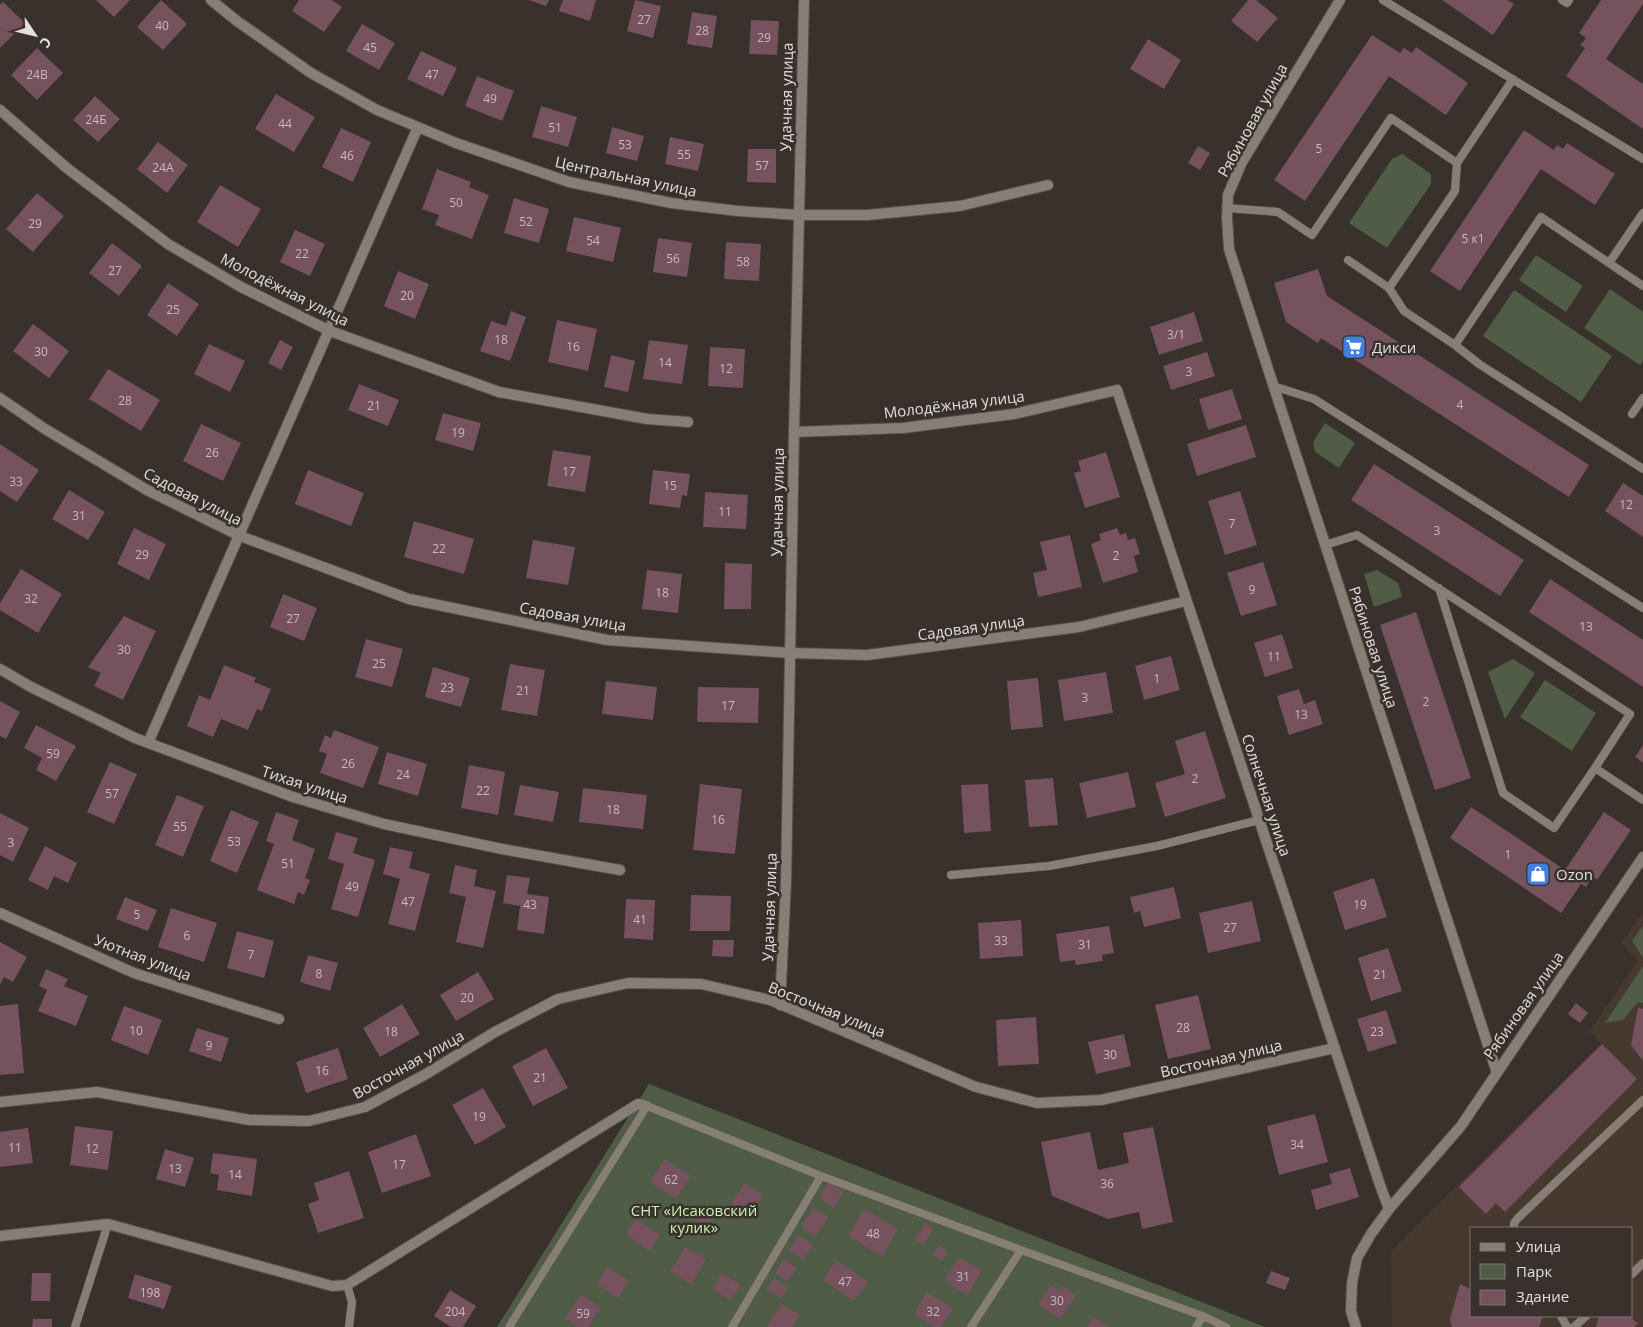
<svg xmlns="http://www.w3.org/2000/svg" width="1643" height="1327" font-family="'Open Sans',sans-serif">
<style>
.built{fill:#47392f;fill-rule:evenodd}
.green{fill:#505d46}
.building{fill:#76515e}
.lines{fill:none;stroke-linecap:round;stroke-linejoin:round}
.lane-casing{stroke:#57504b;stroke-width:9}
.street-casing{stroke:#57504b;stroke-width:12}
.lane{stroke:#877e76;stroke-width:8}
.street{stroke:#877e76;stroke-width:10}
.labels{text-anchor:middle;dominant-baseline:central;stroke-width:5;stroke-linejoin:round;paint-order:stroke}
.number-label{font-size:12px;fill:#c8bbbb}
.street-label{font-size:15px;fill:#e3deda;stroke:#39312b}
.poi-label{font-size:15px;fill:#e3deda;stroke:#39312b;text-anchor:start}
.park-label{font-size:15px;fill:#cfefb5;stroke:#39312b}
</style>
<rect width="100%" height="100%" fill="#39312b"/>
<path class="built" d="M1643 912V1327H1392L1391 1251 1602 1043 1589 1032 1638 961 1621 943ZM1472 1228H1632V1316H1472Z"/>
<path class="green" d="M1402 154 1431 174V184L1387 248 1349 223 1392 159Z
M1536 255 1583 286 1566 312 1519 280Z
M1610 289 1643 312V361L1640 365 1584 328Z
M1514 290 1612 356 1581 402 1483 336Z
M1325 423 1355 443 1339 468 1315 452 1313 442Z
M1377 570 1398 583 1402 597 1374 607 1364 574Z
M1513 659 1535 673 1505 719 1488 672Z
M1545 680 1596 713 1572 751 1520 717Z
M1643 926V958L1632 941Z
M1643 966V1003L1638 1002 1623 1020 1605 1023Z
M649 1084 1265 1327H497Z"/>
<path class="building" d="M96 0H130L114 17Z
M161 0 187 24 163 50 137 27Z
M299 0H332L342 7 324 32 292 11Z
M529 0H549L546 6Z
M563 0H596L590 21 559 11Z
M635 0 661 6 653 38 627 31Z
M1248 0H1256L1278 18 1257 42 1231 21Z
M1442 0H1507L1514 4 1493 35Z
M1601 0H1643V4L1606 59 1643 84V129L1566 76 1585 48 1580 45 1586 38 1579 33Z
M3 2 25 23 0 48V5Z
M692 12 717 16 712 48 687 44Z
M751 20 779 21 777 55 749 54Z
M362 24 395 43 379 70 346 51Z
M1372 35 1400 53 1404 48 1412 53 1416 47 1468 83 1446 115 1389 76 1305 201 1274 180Z
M1148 39 1181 60 1164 89 1130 69Z
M37 48 63 73 37 100 11 75Z
M421 51 457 68 443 96 407 79Z
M477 76 514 91 502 121 465 106Z
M276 94 315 117 294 152 255 129Z
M95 96 120 119 98 142 73 120Z
M541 106 577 117 568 147 532 137Z
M612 127 644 136 637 161 606 153Z
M341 128 371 142 353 182 322 167Z
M1524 130 1554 150 1557 145 1563 149 1567 143 1615 174 1595 205 1541 169 1460 291 1430 271Z
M670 137 704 144 698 171 665 164Z
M158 142 188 165 167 193 137 169Z
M1198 146 1210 153 1200 170 1188 163Z
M748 149H776V183L747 182Z
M437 169 471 182 469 187 489 195 472 239 435 225 439 215 422 209Z
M220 185 261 209 238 247 197 222Z
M37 193 64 216 33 252 6 229Z
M514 198 549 209 539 243 504 233Z
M574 217 621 228 613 262 566 251Z
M295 230 325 244 310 276 280 262Z
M658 238 692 243 687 277 653 272Z
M726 242 761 244 759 281 724 279Z
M112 243 142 266 119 296 89 273Z
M1318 269 1327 296 1589 465 1569 497 1321 338 1318 343 1286 322 1274 283Z
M398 271 429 284 415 319 384 306Z
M168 283 199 304 177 336 147 315Z
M511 311 526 317 510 361 480 351 491 321 506 326Z
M1194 312 1203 341 1159 355 1150 327Z
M557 320 597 329 588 371 548 362Z
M33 324 69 351 49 378 13 351Z
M280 340 293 347 281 370 268 363Z
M649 340 688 345 682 384 643 379Z
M209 344 245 361 230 392 194 374Z
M710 347 745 349 743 388 708 386Z
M1207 352 1215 376 1171 390 1163 366Z
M611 355 635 361 628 392 604 387Z
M108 369 160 400 141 431 89 399Z
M359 384 399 400 388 426 348 410Z
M1232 389 1242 419 1208 430 1199 399Z
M443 413 481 423 473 451 435 440Z
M201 424 241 443 223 481 183 461Z
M1246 425 1256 457 1197 476 1187 444Z
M0 444 39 470 17 502 0 491Z
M553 450 591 456 585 492 547 486Z
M1106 452 1120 497 1085 508 1074 473 1081 471 1078 461Z
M1374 464 1524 560 1500 596 1351 500Z
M308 470 364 493 351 526 295 504Z
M653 470 690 474 687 496 682 495 680 508 649 504Z
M1623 483 1643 496V537L1605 511Z
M69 490 105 512 88 540 52 519Z
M1240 491 1257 545 1225 555 1208 501Z
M705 492 748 495 746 529 703 527Z
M414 521 474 539 464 574 404 557Z
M134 528 166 544 149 580 117 564Z
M1117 528 1120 535 1126 533 1128 540 1135 538 1140 554 1134 556 1138 572 1103 583 1091 544 1101 540 1099 534Z
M1070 535 1082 587 1038 597 1033 573 1047 570 1040 542Z
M533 540 575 547 568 585 526 578Z
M1263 562 1277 605 1241 616 1227 573Z
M725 563 752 564 751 609H724Z
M21 569 62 594 38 633 0 610V603Z
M647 570 682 574 678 613 642 609Z
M1550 579 1643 640V687L1529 612Z
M283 594 317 608 304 641 270 627Z
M1416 612 1471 778 1435 790 1380 625Z
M124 616 156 631 123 700 94 686 101 673 88 667Z
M1282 634 1293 668 1265 677 1254 643Z
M366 639 403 649 392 687 355 677Z
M1171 656 1180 690 1144 700 1135 666Z
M510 664 545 670 537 716 501 710Z
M224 665 256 678 254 682 271 689 262 711 257 709 248 730 221 719 213 737 187 726 199 695 210 700Z
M433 667 470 678 461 707 425 697Z
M1106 672 1113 713 1064 721 1058 680Z
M1038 678 1043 727 1011 730 1007 681Z
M606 681 657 687 653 720 602 714Z
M698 687 759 688 758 723 697 722Z
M1299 689 1304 704 1315 700 1323 724 1289 735 1277 696Z
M0 701 20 712 6 739 0 736Z
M36 725 76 746 56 781 36 770 42 758 24 748Z
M334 730 379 747 363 788 320 773 327 754 319 751 325 735 331 738Z
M1205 731 1226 798 1165 817 1155 783 1185 774 1175 741Z
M1643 745V763L1635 757Z
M387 752 427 764 418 796 378 784Z
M110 762 137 774 114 824 87 812Z
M469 765 505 772 498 815 461 808Z
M1128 772 1136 807 1087 818 1079 783Z
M1053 778 1058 825 1029 827 1025 780Z
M700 784 742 789 735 854 693 850Z
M988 784 991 831 964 833 961 785Z
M520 785 559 792 553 822 514 815Z
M583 788 647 795 643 829 579 822Z
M177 795 204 806 183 857 155 845Z
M1471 807 1565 870 1604 812 1631 830 1597 880 1593 877 1586 887 1581 884 1561 913 1450 838Z
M231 810 259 822 237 873 210 861Z
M276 812 299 820 292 840 315 849 305 878 310 880 304 895 298 892 294 904 257 890 274 844 266 841Z
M0 813 29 828 13 862 0 855Z
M336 832 358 838 353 853 375 860 358 917 331 909 344 864 328 859Z
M45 846 77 863 68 883 54 876 48 890 28 880Z
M390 847 413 852 409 868 430 874 415 931 388 924 400 879 383 874Z
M455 865 477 870 474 886 496 891 483 948 456 942 466 897 449 893Z
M507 875 530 878 527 894 549 897 544 934 517 930 520 906 503 903Z
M1374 878 1387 917 1345 930 1333 892Z
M1174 887 1181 918 1144 927 1140 911 1134 913 1130 897Z
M691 895 731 896 730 931H690Z
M125 897 157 910 148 931 116 919Z
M626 899 655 900 653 940 624 938Z
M1252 901 1261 941 1208 953 1199 913Z
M171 908 217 923 204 962 158 947Z
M1021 920 1023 956 980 959 978 923Z
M1109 926 1114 953 1102 955 1103 961 1076 965 1075 960 1060 962 1056 934Z
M237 931 274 941 264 978 227 968Z
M713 940H734L733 957 712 956Z
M0 942 27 957 13 982 4 977 0 985Z
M1388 948 1402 991 1371 1001 1358 958Z
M308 955 338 963 330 991 300 982Z
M46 969 68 979 64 986 88 996 76 1026 38 1011 47 990 39 986Z
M478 972 494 999 456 1021 440 995Z
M1198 995 1211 1049 1168 1059 1155 1005Z
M1576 1003 1588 1013 1580 1023 1568 1014Z
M18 1004 24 1073 0 1075V1006Z
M402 1004 420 1034 380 1057 363 1028Z
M124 1006 162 1020 148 1055 111 1040Z
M1638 1008 1643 1009V1061L1631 1045Z
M1386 1010 1397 1043 1368 1052 1357 1019Z
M1036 1017 1039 1064 998 1066 996 1020Z
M197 1028 229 1038 221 1062 189 1051Z
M1124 1034 1131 1066 1096 1074 1088 1042Z
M1602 1044 1637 1079 1505 1212 1496 1203 1486 1214 1459 1187Z
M338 1048 348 1079 306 1093 296 1062Z
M546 1048 568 1088 533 1106 512 1066Z
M483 1088 506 1127 475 1145 452 1105Z
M1315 1114 1328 1162 1279 1175 1267 1126Z
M75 1126 113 1131 108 1170 70 1165Z
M1153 1127 1173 1222 1142 1229 1139 1212 1108 1219 1052 1196 1041 1142 1090 1132 1098 1170 1129 1163 1123 1133Z
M28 1128 33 1163 0 1167V1132Z
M416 1134 431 1176 382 1193 368 1152Z
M165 1149 194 1158 185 1187 156 1179Z
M213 1153 257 1159 252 1196 217 1190 219 1175 210 1173Z
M665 1159 691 1176 676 1199 650 1182Z
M1350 1168 1359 1197 1316 1210 1311 1190 1332 1184 1329 1174Z
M349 1171 364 1218 318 1233 308 1204 319 1200 314 1183Z
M829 1182 844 1192 833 1208 819 1198Z
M744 1183 763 1194 749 1216 731 1204Z
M814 1208 829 1217 815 1237 801 1227Z
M864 1209 898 1229 882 1256 848 1236Z
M698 1213 711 1221 706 1228 694 1220Z
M636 1219 660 1235 649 1251 626 1234Z
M926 1223 934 1229 923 1245 915 1239Z
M691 1224 700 1228 695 1236 687 1231Z
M799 1235 813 1245 803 1260 789 1250Z
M939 1246 948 1252 942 1261 933 1255Z
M685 1247 706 1259 691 1284 670 1271Z
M959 1257 982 1271 967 1295 944 1280Z
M784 1259 797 1268 787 1282 775 1273Z
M836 1260 868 1282 854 1301 823 1280Z
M608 1267 629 1281 618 1298 597 1283Z
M1271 1271 1290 1278 1285 1290 1266 1283Z
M32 1273H51L50 1301H31Z
M721 1273 741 1285 731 1300 712 1289Z
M135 1274 172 1286 164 1309 128 1298Z
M774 1278 788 1287 781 1298 766 1289Z
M1460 1284 1472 1290V1316H1543L1539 1327H1452L1450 1319Z
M1051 1286 1059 1291 1062 1286 1076 1296 1060 1319 1038 1304Z
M450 1290 476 1306 463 1327H451L434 1316Z
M927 1292 953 1308 941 1327H935L914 1314Z
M581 1294 601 1308 588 1327H578L565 1318Z
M782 1304 800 1316 792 1327H769L767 1325Z
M1599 1316H1630L1638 1324 1634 1327H1596Z
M1093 1317 1110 1327H1087Z
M33 1319H52V1327H32Z"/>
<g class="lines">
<g class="lane-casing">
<path id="lane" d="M1383 0 1643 159
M1562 0 1567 3 1569 0
M1227 208 1278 212 1312 235 1391 118 1457 163
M1643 213 1609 263 1643 286
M1348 260 1389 288 1404 311 1455 345 1541 217 1609 263
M1389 288 1455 191 1457 163 1513 79
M1455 345 1479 364 1643 469
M1273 386 1314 399 1643 608
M1632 414 1643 398
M1325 545 1357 535 1630 714 1595 768 1643 800
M1439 588 1503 793 1554 828 1595 768
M951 875 1049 866 1157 846 1259 820
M1514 1228V1223L1518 1218 1643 1100
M1632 1274 1643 1263
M347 1285 352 1302 349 1327
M1561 1316 1567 1327
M75 1327 108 1224
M509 1327 647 1106 821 1176 1021 1250 1203 1316 1226 1327
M732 1327 821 1176
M971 1327 1021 1250
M1196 1327 1203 1316
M1574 1327 1586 1316"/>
</g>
<g class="street-casing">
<path id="street" d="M211 0 237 21 311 73 377 110 456 143 569 182 671 203 738 211 798 215H867L960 206 1048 185
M1340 0 1241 164 1228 195 1227 218 1229 249 1497 1073
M0 110 68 169 168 244 241 287 330 331 499 392 647 419 688 422
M0 398 45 429 147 490 240 536 409 599 607 640 790 653 867 655 1079 627 1186 601
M794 432 903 428 1014 414 1117 390 1380 1185 1389 1209
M0 669 31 687 135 738 293 797 384 824 502 849 620 870
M148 743 418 127
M0 913 134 973 279 1019
M780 1005 786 882 794 432 804 0
M0 1102 97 1092 250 1120 309 1121 365 1107 426 1074 495 1032 558 999 628 983 701 984 770 1000 976 1087 1037 1103 1101 1100 1335 1048
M0 1236 108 1224 332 1286 347 1285 638 1104 647 1106
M1356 1327 1351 1311 1352 1283 1357 1258 1371 1234 1389 1209 1461 1126 1643 857"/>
</g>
<use href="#lane" class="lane"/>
<use href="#street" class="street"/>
</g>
<defs>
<g id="supermarket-square" transform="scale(1.25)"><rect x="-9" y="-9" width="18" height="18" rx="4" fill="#3f7fe0" stroke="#39312b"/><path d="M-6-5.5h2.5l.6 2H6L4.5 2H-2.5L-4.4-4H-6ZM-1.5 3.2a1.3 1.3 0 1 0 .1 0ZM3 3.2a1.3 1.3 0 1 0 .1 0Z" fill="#fff"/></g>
<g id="shop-square" transform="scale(1.25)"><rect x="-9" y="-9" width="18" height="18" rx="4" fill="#3f7fe0" stroke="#39312b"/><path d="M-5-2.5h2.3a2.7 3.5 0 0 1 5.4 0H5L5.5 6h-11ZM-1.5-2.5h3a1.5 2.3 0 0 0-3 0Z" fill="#fff"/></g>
</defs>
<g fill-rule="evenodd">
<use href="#supermarket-square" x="1354" y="347"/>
<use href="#shop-square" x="1538" y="874"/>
</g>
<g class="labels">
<g class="number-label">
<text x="644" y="19">27</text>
<text x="162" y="25">40</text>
<text x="702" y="30">28</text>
<text x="764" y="37">29</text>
<text x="370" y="47">45</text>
<text x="37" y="74">24В</text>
<text x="432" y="74">47</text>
<text x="490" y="98">49</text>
<text x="96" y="119">24Б</text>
<text x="285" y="123">44</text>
<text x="555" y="127">51</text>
<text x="625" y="144">53</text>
<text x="1319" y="148">5</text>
<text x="684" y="154">55</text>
<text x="347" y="155">46</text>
<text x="762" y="165">57</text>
<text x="163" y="167">24А</text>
<text x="456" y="202">50</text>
<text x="526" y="221">52</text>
<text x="35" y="223">29</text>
<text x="1473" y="238">5 к1</text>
<text x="593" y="240">54</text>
<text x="302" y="253">22</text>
<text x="673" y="258">56</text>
<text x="743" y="261">58</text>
<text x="115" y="270">27</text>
<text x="407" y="295">20</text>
<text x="173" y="309">25</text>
<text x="1176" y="334">3/1</text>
<text x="501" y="339">18</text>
<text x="573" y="346">16</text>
<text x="41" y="351">30</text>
<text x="665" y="362">14</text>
<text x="726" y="368">12</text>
<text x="1189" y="371">3</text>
<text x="125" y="400">28</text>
<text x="1460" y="404">4</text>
<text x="374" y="405">21</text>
<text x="458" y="432">19</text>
<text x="212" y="452">26</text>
<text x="569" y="471">17</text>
<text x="16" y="481">33</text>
<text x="670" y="485">15</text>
<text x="1626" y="504">12</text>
<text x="725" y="511">11</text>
<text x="79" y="515">31</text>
<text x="1232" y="523">7</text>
<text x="1437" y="530">3</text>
<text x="439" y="548">22</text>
<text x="142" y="554">29</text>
<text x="1116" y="555">2</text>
<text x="1252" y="589">9</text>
<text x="662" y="592">18</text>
<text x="31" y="598">32</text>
<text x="293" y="618">27</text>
<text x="1586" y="626">13</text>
<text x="124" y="649">30</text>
<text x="1274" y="656">11</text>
<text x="379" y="663">25</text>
<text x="1157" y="678">1</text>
<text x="447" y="687">23</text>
<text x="523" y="690">21</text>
<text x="1085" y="697">3</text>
<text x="1426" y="701">2</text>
<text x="728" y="705">17</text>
<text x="1301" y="714">13</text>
<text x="53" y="753">59</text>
<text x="348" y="763">26</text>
<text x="403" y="774">24</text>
<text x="1195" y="778">2</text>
<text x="483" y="790">22</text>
<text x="112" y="793">57</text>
<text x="613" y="809">18</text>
<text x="718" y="819">16</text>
<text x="180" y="826">55</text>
<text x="234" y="841">53</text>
<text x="11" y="842">3</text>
<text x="1508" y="854">1</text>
<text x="288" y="863">51</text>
<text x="352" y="886">49</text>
<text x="408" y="901">47</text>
<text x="530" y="904">43</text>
<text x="1360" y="904">19</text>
<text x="137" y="914">5</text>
<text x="640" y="919">41</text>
<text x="1230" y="927">27</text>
<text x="187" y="935">6</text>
<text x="1001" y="940">33</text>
<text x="1085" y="944">31</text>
<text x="251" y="954">7</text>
<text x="319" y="973">8</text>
<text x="1380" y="974">21</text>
<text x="467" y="997">20</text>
<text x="1183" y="1027">28</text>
<text x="136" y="1030">10</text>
<text x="391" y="1031">18</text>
<text x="1377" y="1031">23</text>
<text x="209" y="1045">9</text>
<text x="1110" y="1054">30</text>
<text x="322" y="1070">16</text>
<text x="540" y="1077">21</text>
<text x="479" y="1116">19</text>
<text x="1297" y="1144">34</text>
<text x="15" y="1147">11</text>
<text x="92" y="1148">12</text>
<text x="399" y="1164">17</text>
<text x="175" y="1168">13</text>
<text x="235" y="1174">14</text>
<text x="671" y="1179">62</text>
<text x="1107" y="1183">36</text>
<text x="873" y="1233">48</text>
<text x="963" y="1276">31</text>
<text x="845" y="1281">47</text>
<text x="150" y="1292">198</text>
<text x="1057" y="1300">30</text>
<text x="455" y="1311">204</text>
<text x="933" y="1311">32</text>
<text x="583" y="1313">59</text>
</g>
<g class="street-label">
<text transform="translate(786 97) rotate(-89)">Удачная улица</text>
<text transform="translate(1252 120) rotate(-61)">Рябиновая улица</text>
<text transform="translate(626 176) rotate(12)">Центральная улица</text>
<text transform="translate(285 289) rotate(27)">Молодёжная улица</text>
<text transform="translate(954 404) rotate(-7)">Молодёжная улица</text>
<text transform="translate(193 496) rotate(27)">Садовая улица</text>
<text transform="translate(777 502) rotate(-89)">Удачная улица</text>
<text transform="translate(573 616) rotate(10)">Садовая улица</text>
<text transform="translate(971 627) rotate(-8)">Садовая улица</text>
<text transform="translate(1374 647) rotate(72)">Рябиновая улица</text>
<text transform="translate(305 784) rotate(18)">Тихая улица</text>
<text transform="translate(1267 795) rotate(72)">Солнечная улица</text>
<text transform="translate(769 907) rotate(-88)">Удачная улица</text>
<text transform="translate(143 957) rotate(21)">Уютная улица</text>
<text transform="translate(1523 1005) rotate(-55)">Рябиновая улица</text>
<text transform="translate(827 1009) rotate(22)">Восточная улица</text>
<text transform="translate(1221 1058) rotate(-13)">Восточная улица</text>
<text transform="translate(408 1064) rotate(-29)">Восточная улица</text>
</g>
<g class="poi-label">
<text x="1372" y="347">Дикси</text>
<text x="1556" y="874">Ozon</text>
</g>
<g class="park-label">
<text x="694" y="1210">СНТ «Исаковский<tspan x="694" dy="17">кулик»</tspan></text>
</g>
</g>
<rect x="1470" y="1227" width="162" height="90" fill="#39312b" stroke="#7d7671"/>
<rect x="1480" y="1243" width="25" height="8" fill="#877e76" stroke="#7d7671"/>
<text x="1516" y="1252" font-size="15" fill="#e3deda">Улица</text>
<rect x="1480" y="1264" width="25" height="15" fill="#505d46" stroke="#7d7671"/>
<text x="1516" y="1277" font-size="15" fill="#e3deda">Парк</text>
<rect x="1480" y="1290" width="25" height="15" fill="#76515e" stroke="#7d7671"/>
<text x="1516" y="1302" font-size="15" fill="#e3deda">Здание</text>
<g transform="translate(35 35) rotate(125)" stroke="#39312b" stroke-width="4" paint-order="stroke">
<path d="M0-4L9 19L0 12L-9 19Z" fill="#e3deda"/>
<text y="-8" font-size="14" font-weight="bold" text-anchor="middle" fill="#e3deda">С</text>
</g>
</svg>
